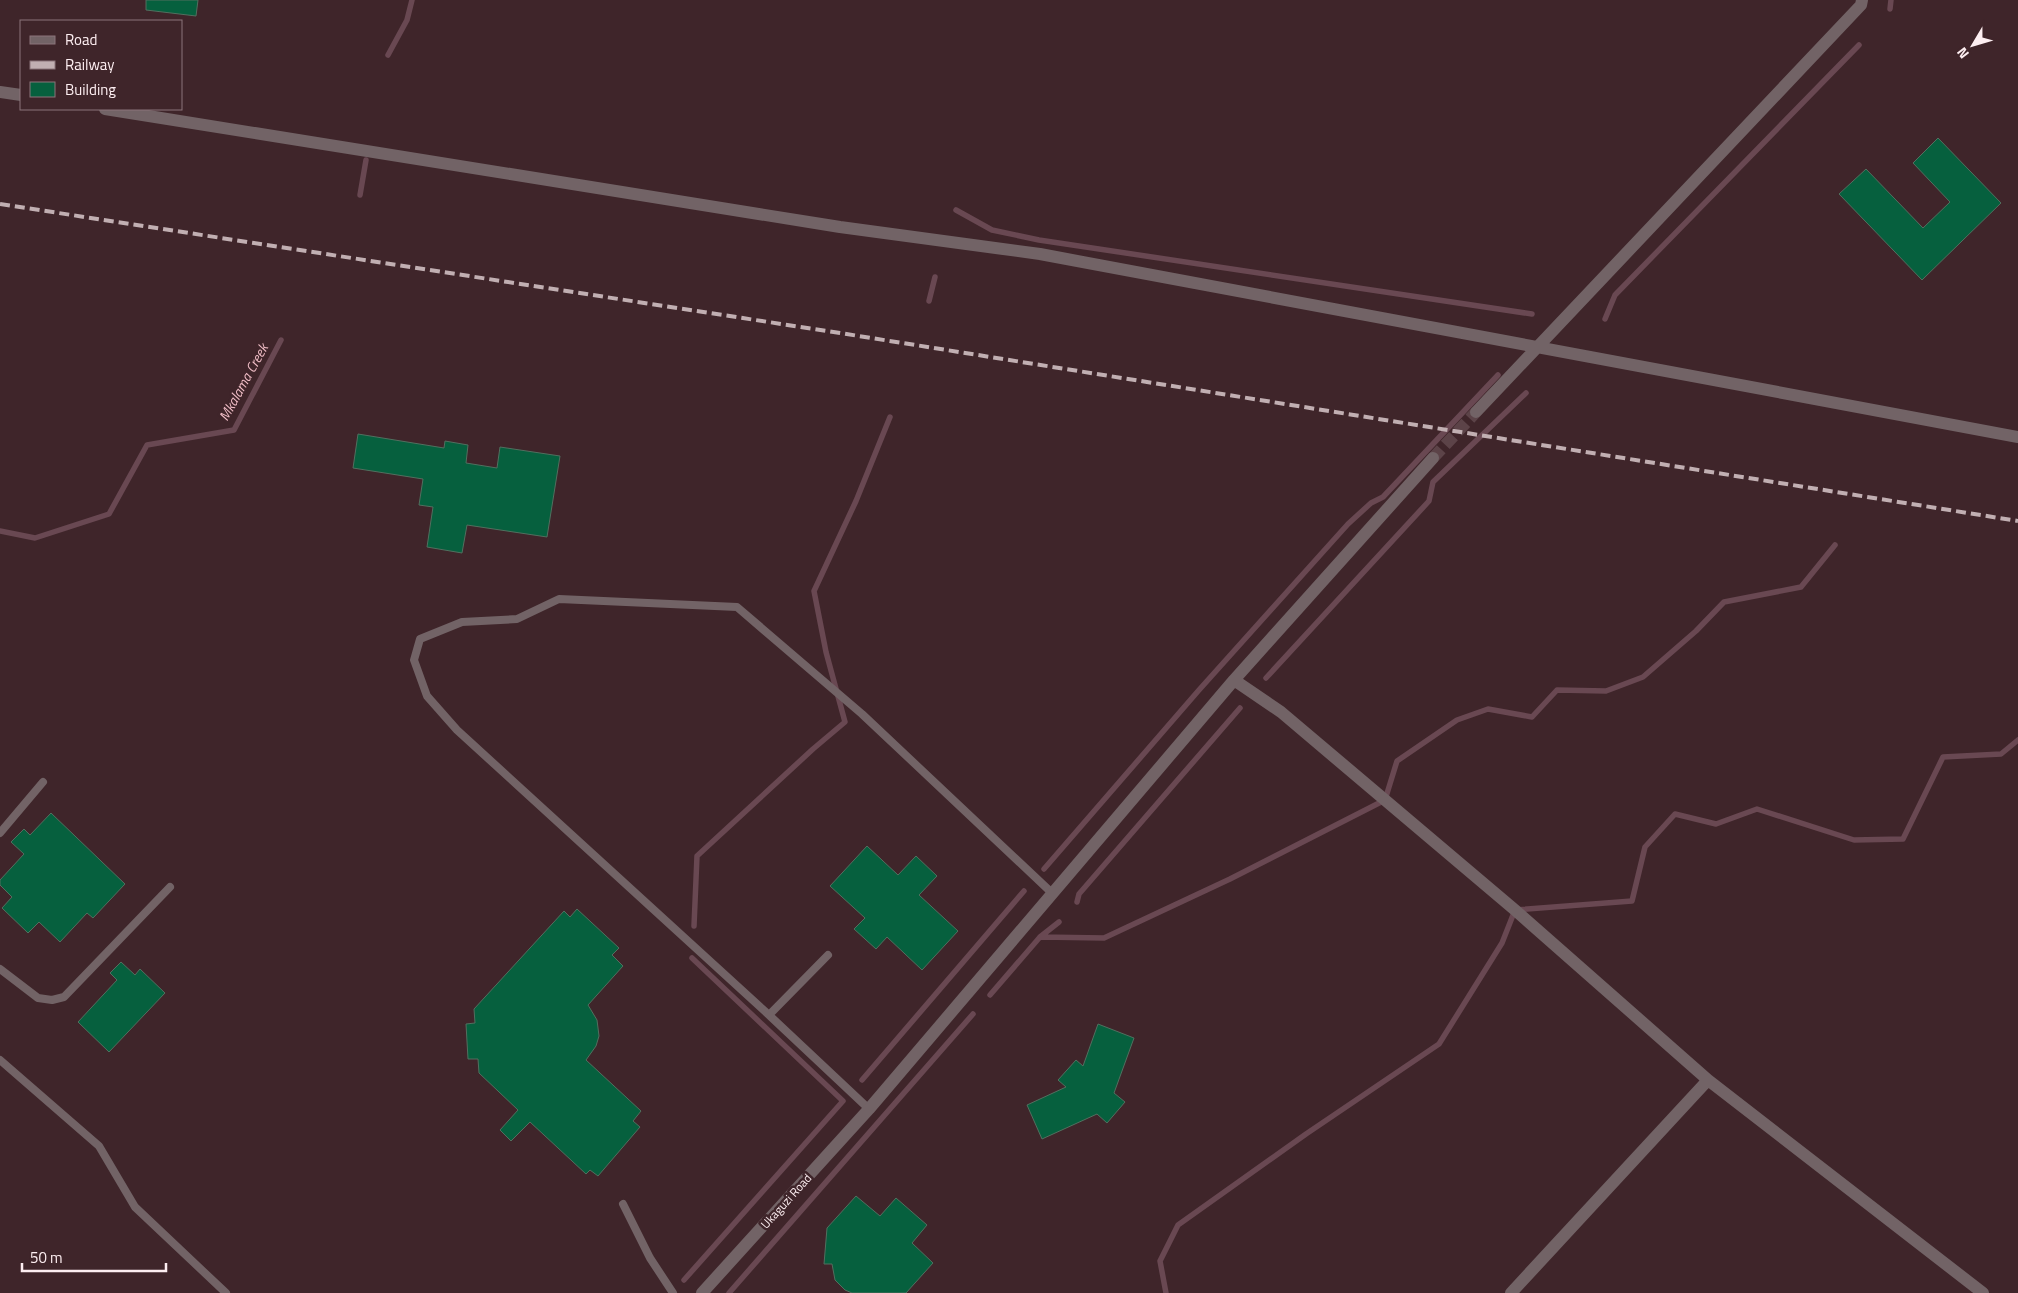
<svg xmlns="http://www.w3.org/2000/svg" width="2018" height="1293" font-family="'Titillium Web',sans-serif">
<style>
.lines{fill:none;stroke-linecap:round;stroke-linejoin:round}
.stream{stroke:#694852;stroke-width:5.5}
.building{fill:#06603e;stroke:#526f5f}
.minor-tunnel{stroke:#5c4348;stroke-width:12;stroke-dasharray:12 6;stroke-linecap:butt}
.service{stroke:#726366;stroke-width:8}
.minor{stroke:#726366;stroke-width:12}
.rail{stroke:#c1afb2;stroke-width:4;stroke-dasharray:10 5;stroke-linecap:butt}
.labels{text-anchor:middle;dominant-baseline:central;stroke-width:5;stroke-linejoin:round;paint-order:stroke}
.street-label{font-size:12px;fill:#fdeef1;stroke:#3f252a}
.water-label{font-size:14px;font-style:italic;fill:#f1bec7;stroke:#3f252a}
</style>
<rect width="100%" height="100%" fill="#3f252a"/>
<g class="lines">
<path class="stream" d="M1890 9 1891 0
M388 55 407 20 412 0
M360 195 366 160
M956 210 992 230 1039 240 1532 314
M929 301 935 277
M1605 319 1615 295 1859 45
M0 531 35 538 109 514 147 445 234 430 281 340
M1266 678 1429 501 1433 482 1526 393
M1044 869 1199 690 1348 524 1371 503 1383 497 1498 375
M1077 902 1079 894 1240 708
M694 926 697 856 813 749 845 722 826 652 814 591 856 501 890 417
M1040 937 1104 938 1230 879 1385 800 1397 761 1457 720 1488 709 1532 717 1557 690 1606 691 1643 677 1696 631 1724 602 1801 587 1835 545
M990 995 1040 937 1059 922
M862 1080 1024 891
M684 1280 843 1101 692 958
M729 1293 973 1014
M1166 1293 1160 1261 1178 1225 1306 1134 1439 1044 1502 943 1515 910 1632 901 1645 847 1675 814 1716 824 1757 809 1854 840 1903 839 1943 757 2001 754 2018 740"/>
</g>
<path class="building" d="M146 0H198L196 16 146 10Z
M1938 138 2001 203 1922 280 1839 194 1866 169 1923 228 1950 202 1913 163Z
M358 434 444 448 445 441 468 445 466 463 497 468 500 447 560 456 547 537 467 525 462 553 427 547 433 507 419 505 423 479 353 468Z
M51 813 125 884 93 918 87 913 60 942 39 922 28 933 2 908 12 897 0 885V880L24 854 11 842 24 829 30 835Z
M867 846 898 875 916 856 937 876 919 895 958 931 922 970 887 937 876 949 854 929 865 918 830 886Z
M577 909 619 948 612 955 623 966 588 1005 597 1020 599 1036 596 1046 586 1060 641 1111 633 1121 640 1127 598 1176 590 1170 586 1174 530 1122 511 1141 500 1130 518 1110 479 1073 478 1059H468L466 1024 475 1023 474 1009 564 911 570 917Z
M121 962 135 975 140 969 165 993 109 1052 78 1022 117 980 110 973Z
M1098 1024 1134 1038 1114 1093 1125 1102 1107 1123 1097 1114 1042 1139 1027 1105 1066 1087 1058 1080 1076 1060 1083 1066Z
M856 1196 880 1216 896 1198 927 1225 912 1243 933 1263 906 1293H852L845 1290 835 1280 832 1264H824L827 1228Z"/>
<g class="lines">
<path class="minor-tunnel" d="M1433 458 1476 412"/>
<path class="service" d="M0 833 43 782
M828 955 769 1015 869 1109
M0 969 38 998 52 1000 64 997 170 887
M769 1015 457 730 427 696 414 660 420 639 462 622 517 619 559 599 737 607 862 714 1052 893
M0 1060 99 1146 135 1207 226 1293
M623 1204 650 1258 673 1293"/>
<path class="minor" d="M0 92 21 95
M105 109 840 227 1040 254 2018 437
M1476 412 1861 5 1862 0
M1234 680 1281 712 1515 910 1708 1080 1983 1293
M702 1293 869 1109 1234 680 1433 458
M1511 1293 1708 1080"/>
<path class="rail" d="M0 204 840 333 2018 521"/>
</g>
<g class="labels">
<g class="street-label">
<text transform="translate(786 1201) rotate(-48)">Ukaguzi Road</text>
</g>
<g class="water-label">
<text transform="translate(243 382) rotate(-61)">Mkalama Creek</text>
</g>
</g>
<rect x="20" y="20" width="162" height="90" fill="#3f252a" stroke="#8b757a"/>
<rect x="30" y="36" width="25" height="8" fill="#726366" stroke="#8b757a"/>
<text x="65" y="45" font-size="15" fill="#fdeef1">Road</text>
<rect x="30" y="61" width="25" height="8" fill="#c1afb2" stroke="#8b757a"/>
<text x="65" y="70" font-size="15" fill="#fdeef1">Railway</text>
<rect x="30" y="82" width="25" height="15" fill="#06603e" stroke="#8b757a"/>
<text x="65" y="95" font-size="15" fill="#fdeef1">Building</text>
<g transform="translate(1973 45) rotate(232)" stroke="#3f252a" stroke-width="4" paint-order="stroke">
<path d="M0-4L9 19L0 12L-9 19Z" fill="#fdeef1"/>
<text y="-8" font-size="14" font-weight="bold" text-anchor="middle" fill="#fdeef1">N</text>
</g>
<path d="M22 1263v8h144v-8" fill="none" stroke="#fdeef1" stroke-width="2.5"/>
<text x="30" y="1263" font-size="15" fill="#fdeef1" stroke="#3f252a" stroke-width="4" paint-order="stroke">50 m</text>
</svg>
